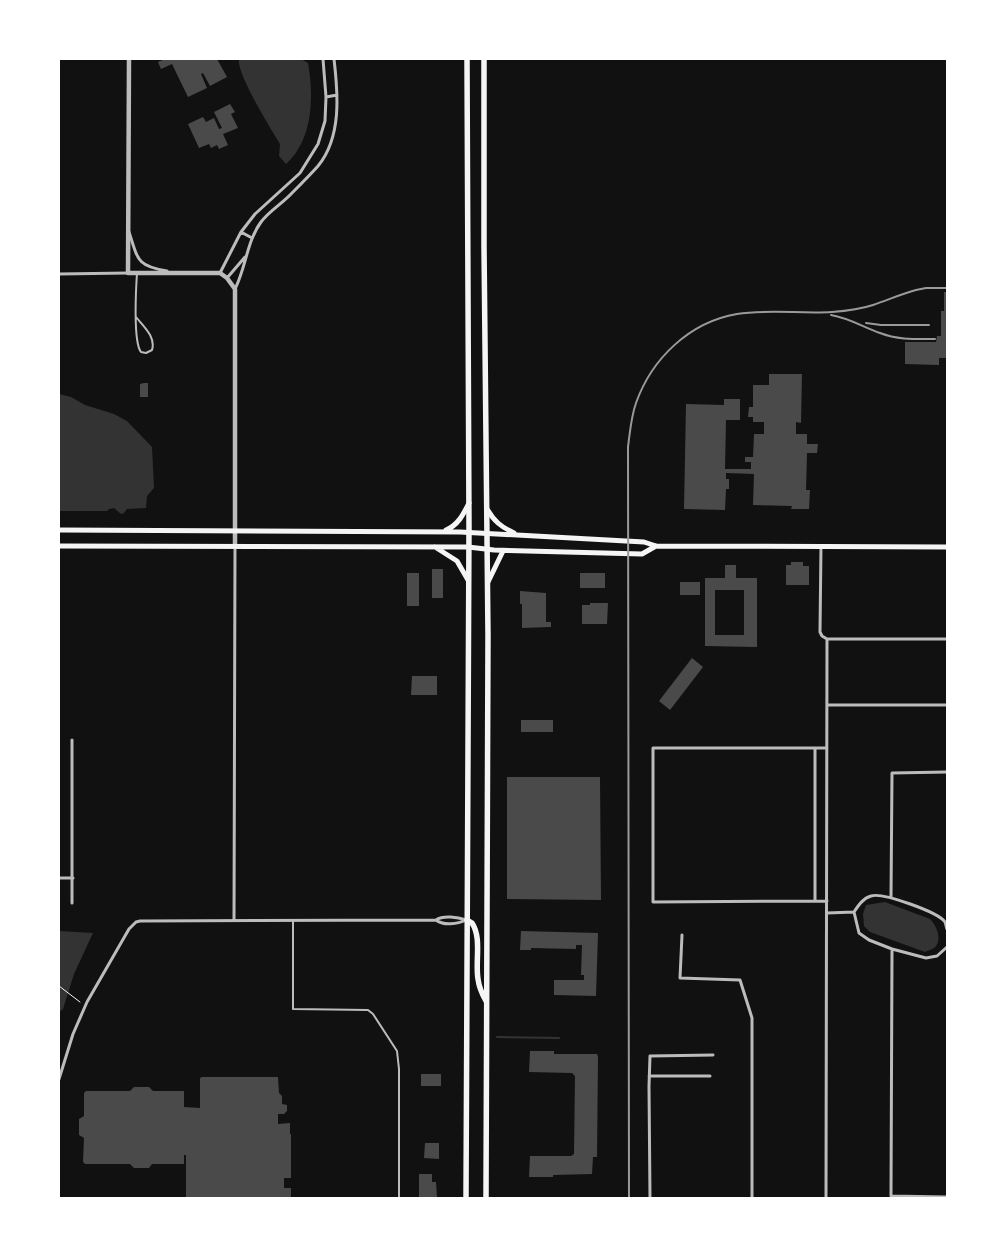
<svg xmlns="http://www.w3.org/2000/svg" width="1006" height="1257" font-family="Lora,serif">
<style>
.water{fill:#333}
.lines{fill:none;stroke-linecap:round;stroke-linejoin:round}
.stream{stroke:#333;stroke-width:2}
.building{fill:#4a4a4a;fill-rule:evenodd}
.path{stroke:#f5f5f5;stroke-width:1}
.service{stroke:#bcbcbc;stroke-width:2}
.minor{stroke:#bcbcbc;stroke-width:3}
.tertiary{stroke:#bcbcbc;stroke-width:4.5}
.secondary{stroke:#f5f5f5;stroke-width:5}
.primary{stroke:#f5f5f5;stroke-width:5.5}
.rail{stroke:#9a9a9a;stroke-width:2}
</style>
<rect width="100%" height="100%" fill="#111"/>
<path class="water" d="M239 59H301L308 63C314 96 313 140 286 164L279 156 280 144C271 129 236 73 239 59Z
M59 394 71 397 85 405 114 414 127 421 152 447 154 488 147 496 146 508 127 509 124 513 121 514 114 508 109 509 107 511H59Z
M885 902 930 919C936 925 942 938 936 946 934 949 929 950 925 952L870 932 864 926 863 914 866 905Z
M59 931 93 933 74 974 63 1009 59 1012Z"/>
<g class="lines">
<path class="stream" d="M497 1037 559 1038"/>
</g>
<path class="building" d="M165 59H217L227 77 210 86 203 73 201 74 207 88 188 97 172 64 161 69 158 62Z
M230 104 235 112 231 114 238 128 223 134 228 145 219 149 217 145 211 148 209 144 199 148 188 124 203 117 206 122 214 118 219 129 222 128 214 112Z
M944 292H947V358H939V365L905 364V342H936L937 336H941V311H944Z
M769 374H802L801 423 796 422V434H807V444H818L817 453H807L806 490H810L809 509H791L792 506 753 505 754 474 726 473V479H729V489H726L725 510 684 509 686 404 724 405V399H740V420H726L725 469H751V462H745V457H753L754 434H764V422H753V417H748L749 407H753V385H769Z
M144 383H148V397H140V384Z
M791 562H803V566H809V585H786V565H791Z
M725 565H736V578H757V647L705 646V578H725ZM715 590H744V635H715Z
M432 569H443V598H432Z
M407 573H419V606H407Z
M580 573H605V588H580Z
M680 582H700V595H680Z
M520 591 546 593V622H551V627L522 628V604H520Z
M590 603H608L607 624H582V605H590Z
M692 658 703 667 670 710 659 701Z
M412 676H437V695H411Z
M521 720H553V732H521Z
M507 777H600L601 900 507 899Z
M521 931 598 933 596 996 554 995V980H584V975H581L582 945H576V949L531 948V950H520Z
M530 1051H554V1054H597L598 1057 597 1157H593L592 1174 553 1175V1177H529L530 1156H571L574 1154 575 1076 572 1073 529 1072Z
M421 1074H441V1086H421Z
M202 1077H278L279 1093 282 1096V1104L287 1105V1111L284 1114H278V1124L290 1123V1134H291V1178H284V1188H291V1198H186V1155H184V1164H152L149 1168H134L130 1164H85L83 1162 84 1138 79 1135V1119L84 1116V1093L86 1091H130L134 1087H149L153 1091H184V1107L200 1108V1078Z
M425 1143H439V1159L424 1158Z
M419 1174H432V1182H436L437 1198H419Z"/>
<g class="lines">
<path class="path" d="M59 986 80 1002"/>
<path class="service" d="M136 317C144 327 156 337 152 350L146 353 141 352C133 342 136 288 137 273
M293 921V1009L368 1010 373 1014 397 1051 399 1069V1198"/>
<path class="minor" d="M326 97 337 95
M129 232C138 259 136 266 167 271
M241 232 252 238
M220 273 241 232 255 214 300 173 318 144 325 121 326 97 323 59
M59 274 128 273
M227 278 245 257
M235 289C246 267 247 241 261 222 269 211 283 203 292 193 301 184 310 175 318 166 342 137 338 93 334 59
M821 546 820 632 822 636 827 639
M827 639H947
M827 705H947
M815 748V901
M59 878H73
M891 897 892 773 947 772
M827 901 653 902V748H827
M72 903V740
M854 912 859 933 869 940 892 949 926 958 937 956 947 947
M827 913 854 912C858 906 863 898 871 896 882 892 938 912 945 922 946 924 946 927 947 929
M234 920 235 547
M436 920C443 915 458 917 466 920
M682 935 680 978 740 980 752 1018V1198
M892 949 891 1196 947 1197
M649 1076H710
M59 1079 73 1034 87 1002 129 929 136 922 140 921 436 920C443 926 458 924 466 920
M650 1198 649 1086 650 1056 713 1055
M826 1198 827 639"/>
<path class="tertiary" d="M129 59 128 273H220L227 278 235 289V547"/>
<path class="secondary" d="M487 509C494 521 501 527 514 533
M59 530 460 532 644 542 656 546 947 547
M446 530C458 525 463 515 469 503
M59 546 468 547 494 550 642 554 656 546
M435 547 457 561 468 580
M488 582 503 551"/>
<path class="primary" d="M484 59V246L488 635 486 1198
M467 920 472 923C482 938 475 961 478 979 479 987 482 994 486 1001
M466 1198 469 526 467 59"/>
<path class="rail" d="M831 315C849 318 863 327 880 333 898 340 916 339 935 339
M866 323 881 325H929
M629 1198 628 447C630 432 631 417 636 403 652 358 690 322 737 314 768 309 801 314 832 312 846 311 861 309 873 305 888 300 901 294 916 290L926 288H947"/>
</g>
<rect width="1006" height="1257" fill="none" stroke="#ffffff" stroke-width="120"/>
</svg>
